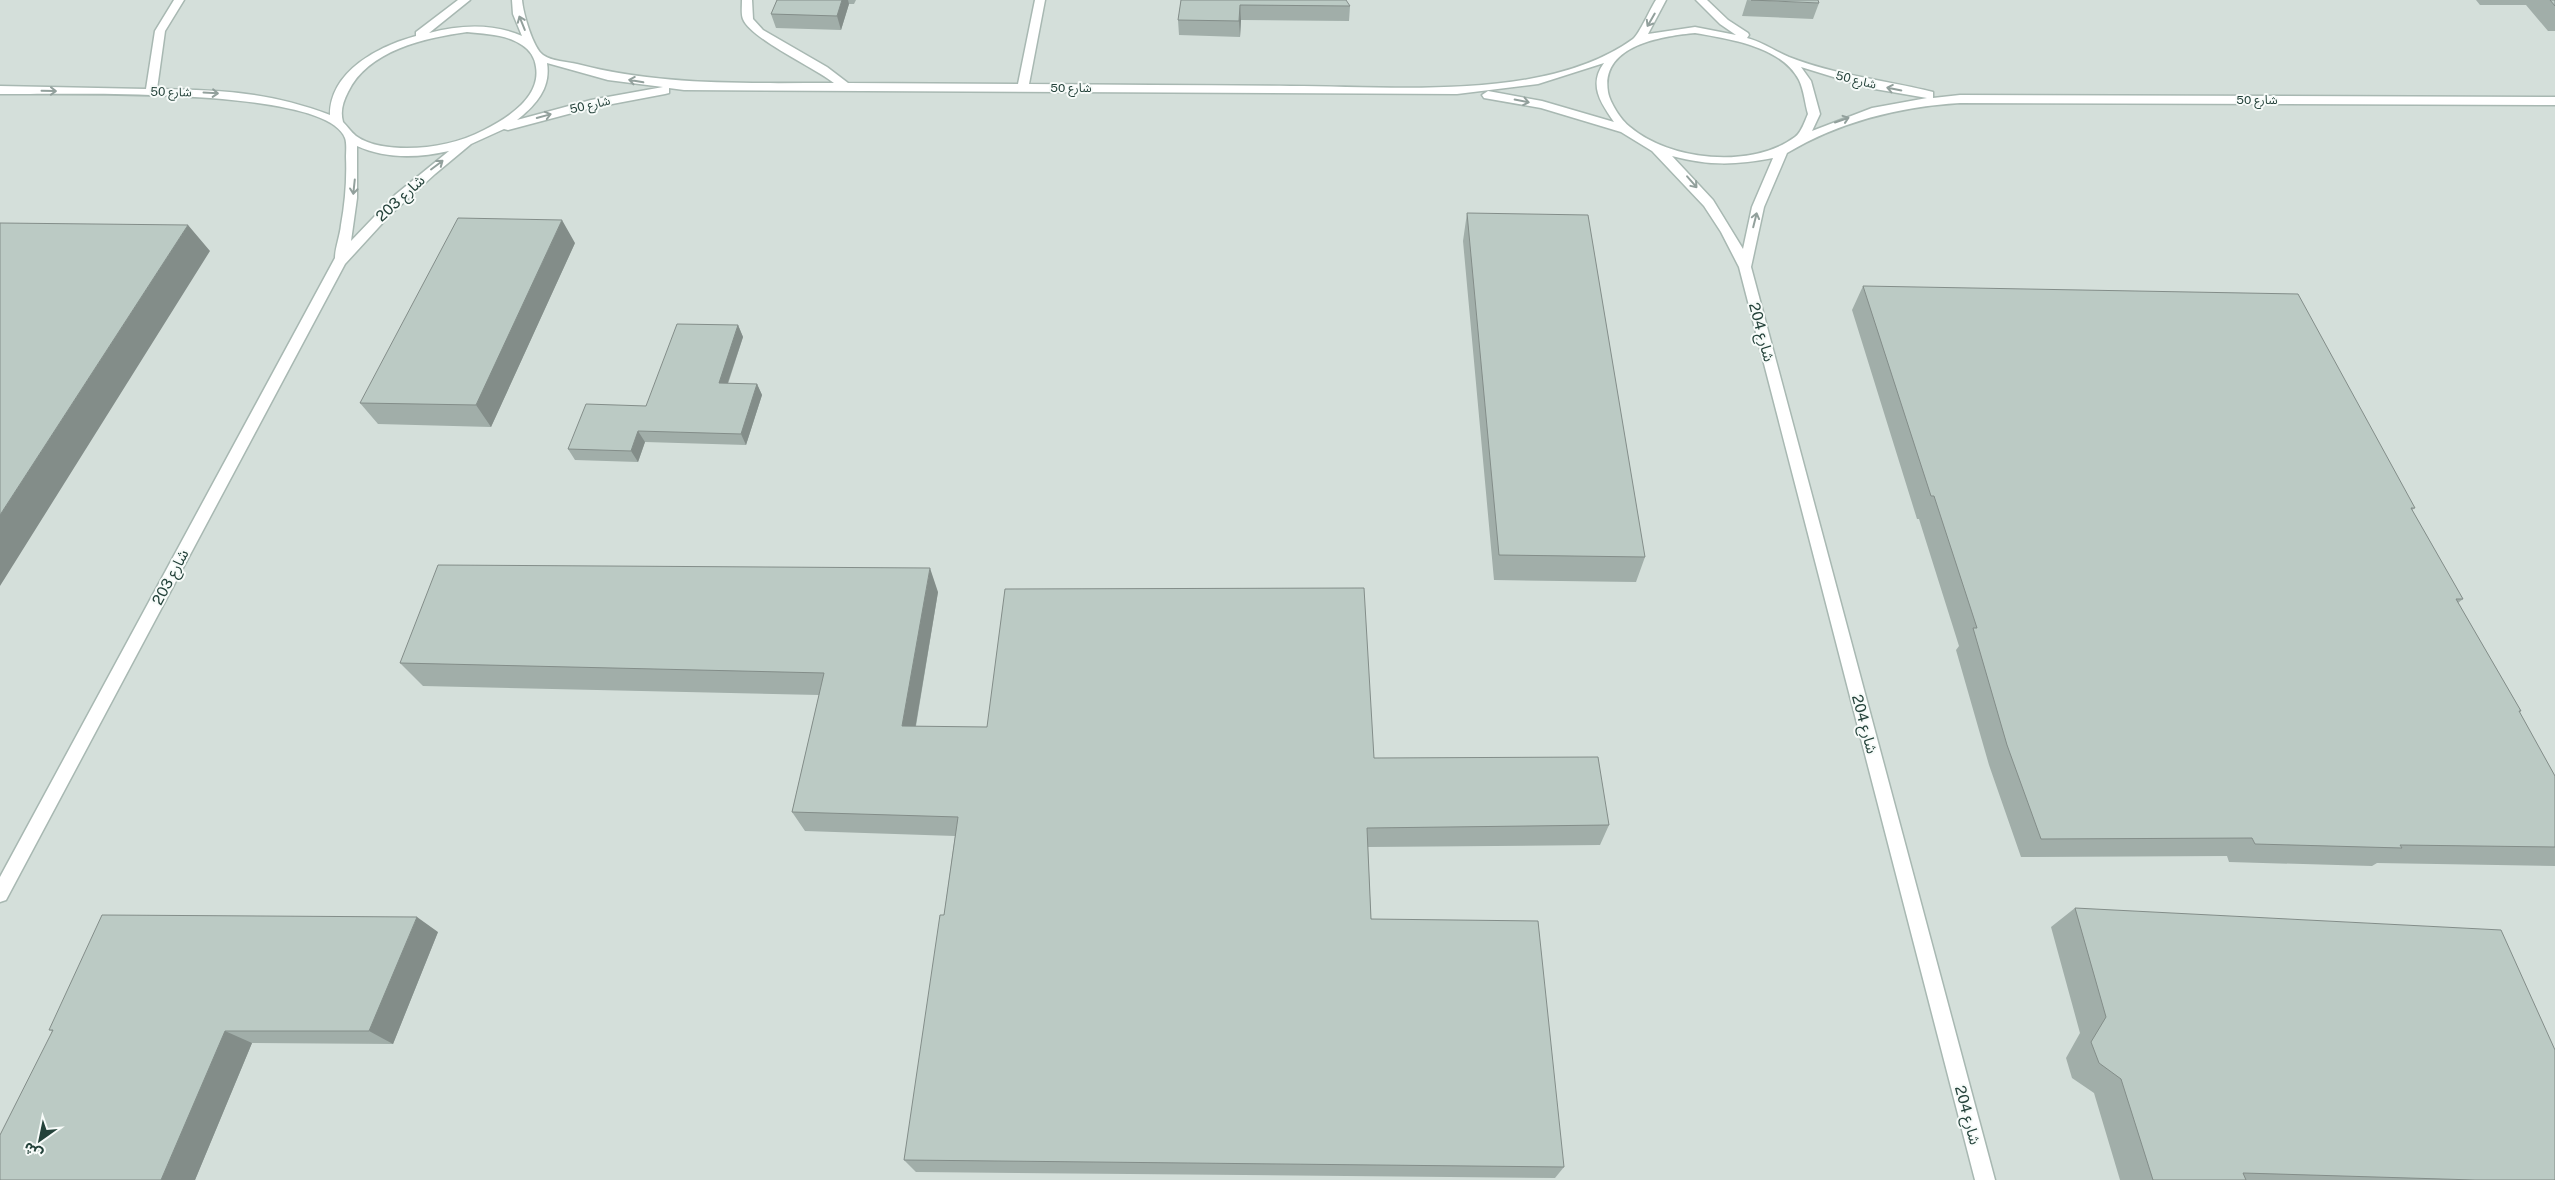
<svg xmlns="http://www.w3.org/2000/svg" width="2555" height="1180" font-family="'Public Sans','Noto Sans Arabic',sans-serif">
<style>
.built{fill:#d4dfda}
.lines{fill:none;stroke-linecap:round;stroke-linejoin:round}
.minor-casing{stroke:#a8b8b2;stroke-width:3}
.minor{fill:#fff;fill-rule:evenodd}
.wall{fill:#a1aea9}
.shaded-wall{fill:#838d89}
.building{fill:#bbcac4;stroke:#838d89}
.oneway{stroke:#92a09c}
.labels{text-anchor:middle;dominant-baseline:central;stroke-width:4;stroke-linejoin:round;paint-order:stroke}
.far-street-label{font-size:12px;fill:#24423a;stroke:#f7fbf9}
.street-label{font-size:15px;fill:#24423a;stroke:#f7fbf9}
</style>
<rect width="100%" height="100%" fill="#e6efeb"/>
<path class="built" d="M0 0H2555V1180H0Z"/>
<g class="lines">
<g class="minor-casing">
<path id="minor" d="M174 0H184L165 31 157 89C221 90 270 92 330 115 330 71 379 46 416 36V32L458 0H470L429 33C460 25 492 23 522 36L513 14 512 0H522C523 13 533 48 543 55 551 61 568 62 577 64 661 86 747 83 834 83 815 68 750 38 743 19 741 14 742 6 742 0H752L753 19 763 30 827 67 848 83 1018 84 1035 0H1045L1029 84C1116 85 1203 85 1290 86 1393 86 1546 102 1633 39 1640 33 1650 9 1656 0H1666L1648 34 1695 27 1736 35 1720 24 1696 0H1707L1728 20 1748 33 1749 35 1747 38C1762 42 1775 51 1789 57 1835 75 1885 80 1933 92V98L1960 95 2555 97V105L1960 103C1898 107 1841 121 1787 153L1764 207 1751 267 1995 1180H1975L1739 267 1721 232 1704 206 1652 151 1621 132 1541 108 1484 98 1482 95 1488 91 1542 101 1614 122C1601 103 1588 85 1604 63L1538 84 1457 94 684 90 669 88V93L665 94 591 108 508 130 504 129 471 144 435 174 389 216 345 264 6 900 0 902V877L335 258C335 248 340 236 341 225 345 203 347 180 346 157 346 152 347 143 345 138 325 85 55 95 0 94V86L146 89 155 31ZM467 32C485 34 506 34 522 45 530 50 535 58 536 67 541 97 508 118 484 130 461 142 433 148 407 148 390 148 370 146 356 136 351 132 347 126 343 122 340 111 343 102 348 92 368 50 425 38 467 32ZM1695 33C1729 39 1781 46 1799 80 1804 90 1805 104 1808 114 1805 121 1801 133 1795 137 1752 169 1670 161 1630 127 1621 120 1610 103 1608 92 1600 45 1663 36 1695 33ZM547 63 608 80 663 87 591 100 517 120C536 105 551 88 547 63ZM1801 67 1869 88 1927 98 1872 108 1812 131 1820 114 1811 81ZM357 146C385 159 419 158 449 151L395 195 351 241 357 198ZM1672 156C1709 166 1736 165 1773 158L1752 207 1743 249 1713 200Z"/>
</g>
<use href="#minor" class="minor"/>
</g>
<path class="wall" d="M777 0H856L854 4H849L841 30 776 28 771 14Z
M1181 0 1350 6 1349 21 1241 20 1240 37 1179 35 1178 20Z
M1747 0 1819 3 1813 19 1742 16Z
M2476 0H2555V31H2548L2526 5H2480Z
M1467 213 1645 557 1636 582 1494 580 1463 241Z
M575 243 491 427 378 424 360 403Z
M1863 286 2415 508 2412 510 2463 599 2458 603 2521 711 2519 712 2555 776V866L2377 863 2372 866 2229 862 2227 856 2021 857 1989 765 1956 650 1959 646 1919 519H1917L1852 310Z
M738 325 743 337 728 384H757L762 395 746 445 645 442 638 462 575 460 568 449 646 406Z
M938 592 916 726 1374 758 1609 825 1600 845 1368 847 1371 919 1564 1167 1555 1178 916 1172 904 1160 944 915 955 836 805 831 792 812 819 695 423 686 400 663Z
M2075 908 2555 1180H2120L2094 1093 2072 1078 2066 1058 2080 1033 2051 927Z
M438 932 393 1044 252 1043 195 1180H0L52 1031 49 1030Z"/>
<path class="shaded-wall" d="M842 0H848L849 4 841 30 837 16Z
M1240 5 1241 20 1240 37 1239 21Z
M562 220 575 243 491 427 476 405Z
M188 225 210 251 0 586V515Z
M738 325 743 337 724 394 719 383Z
M757 384 762 395 746 445 741 434Z
M638 431 645 442 638 462 631 451Z
M930 568 938 592 912 747 902 726Z
M417 917 438 932 393 1044 369 1031Z
M225 1031 252 1043 195 1180H161Z"/>
<path class="building" d="M777 0H842L837 16 771 14Z
M1181 0H1346L1350 6 1240 5 1239 21 1178 20Z
M1751 0H1818L1819 3Z
M2550 0H2555V6Z
M1467 213 1588 215 1645 557 1499 555Z
M458 218 562 220 476 405 360 403Z
M0 223 188 225 0 515Z
M1863 286 2298 294 2415 508H2411L2463 599H2456L2521 711H2519L2555 776V847L2400 845 2402 848 2255 844 2252 838 2041 839 2007 745 1973 628H1977L1934 496H1931Z
M677 324 738 325 719 383 757 384 741 434 638 431 631 451 568 449 586 404 646 406Z
M438 565 930 568 902 726 987 727 1005 589 1364 588 1374 758 1598 757 1609 825 1367 828 1371 919 1538 921 1564 1167 904 1160 940 915H944L958 817 792 812 824 673 400 663Z
M2075 908 2501 930 2555 1050V1180H2475L2243 1173 2246 1180H2153L2121 1079 2099 1063 2091 1042 2106 1017Z
M102 915 417 917 369 1031H225L161 1180H0V1135L53 1030H49Z"/>
<defs><path id="oneway-shaft" d="M-6 0H5M1.5-3L5.5 0L1.5 3" fill="none" stroke-width="1.6" stroke-linecap="round" stroke-linejoin="round" transform="scale(1.25)"/></defs>
<g class="oneway">
<use href="#oneway-shaft" transform="translate(1651 20) rotate(120)"/>
<use href="#oneway-shaft" transform="translate(522 23) rotate(-112)"/>
<use href="#oneway-shaft" transform="translate(636 81) rotate(-170)"/>
<use href="#oneway-shaft" transform="translate(1894 89) rotate(-169)"/>
<use href="#oneway-shaft" transform="translate(49 91) rotate(1)"/>
<use href="#oneway-shaft" transform="translate(211 93) rotate(3)"/>
<use href="#oneway-shaft" transform="translate(1522 101) rotate(11)"/>
<use href="#oneway-shaft" transform="translate(544 116) rotate(-15)"/>
<use href="#oneway-shaft" transform="translate(1842 120) rotate(-19)"/>
<use href="#oneway-shaft" transform="translate(437 165) rotate(-37)"/>
<use href="#oneway-shaft" transform="translate(1692 182) rotate(49)"/>
<use href="#oneway-shaft" transform="translate(354 187) rotate(96)"/>
<use href="#oneway-shaft" transform="translate(1755 220) rotate(-76)"/>
</g>
<g class="labels">
<g class="far-street-label">
<text transform="translate(1856 80) rotate(14)">شارع 50</text>
<text x="1071" y="88">شارع 50</text>
<text transform="translate(171 92) rotate(1)">شارع 50</text>
<text x="2257" y="100">شارع 50</text>
<text transform="translate(590 105) rotate(-13)">شارع 50</text>
</g>
<g class="street-label">
<text transform="translate(400 198) rotate(-43)">شارع 203</text>
<text transform="translate(1762 332) rotate(75)">شارع 204</text>
<text transform="translate(170 577) rotate(-62)">شارع 203</text>
<text transform="translate(1865 724) rotate(75)">شارع 204</text>
<text transform="translate(1968 1115) rotate(75)">شارع 204</text>
</g>
</g>
<g transform="translate(40 1140) rotate(213)" stroke="#f7fbf9" stroke-width="4" paint-order="stroke">
<path d="M0-4L9 19L0 12L-9 19Z" fill="#24423a"/>
<text y="-8" font-size="14" font-weight="bold" text-anchor="middle" fill="#24423a">ش</text>
</g>
</svg>
